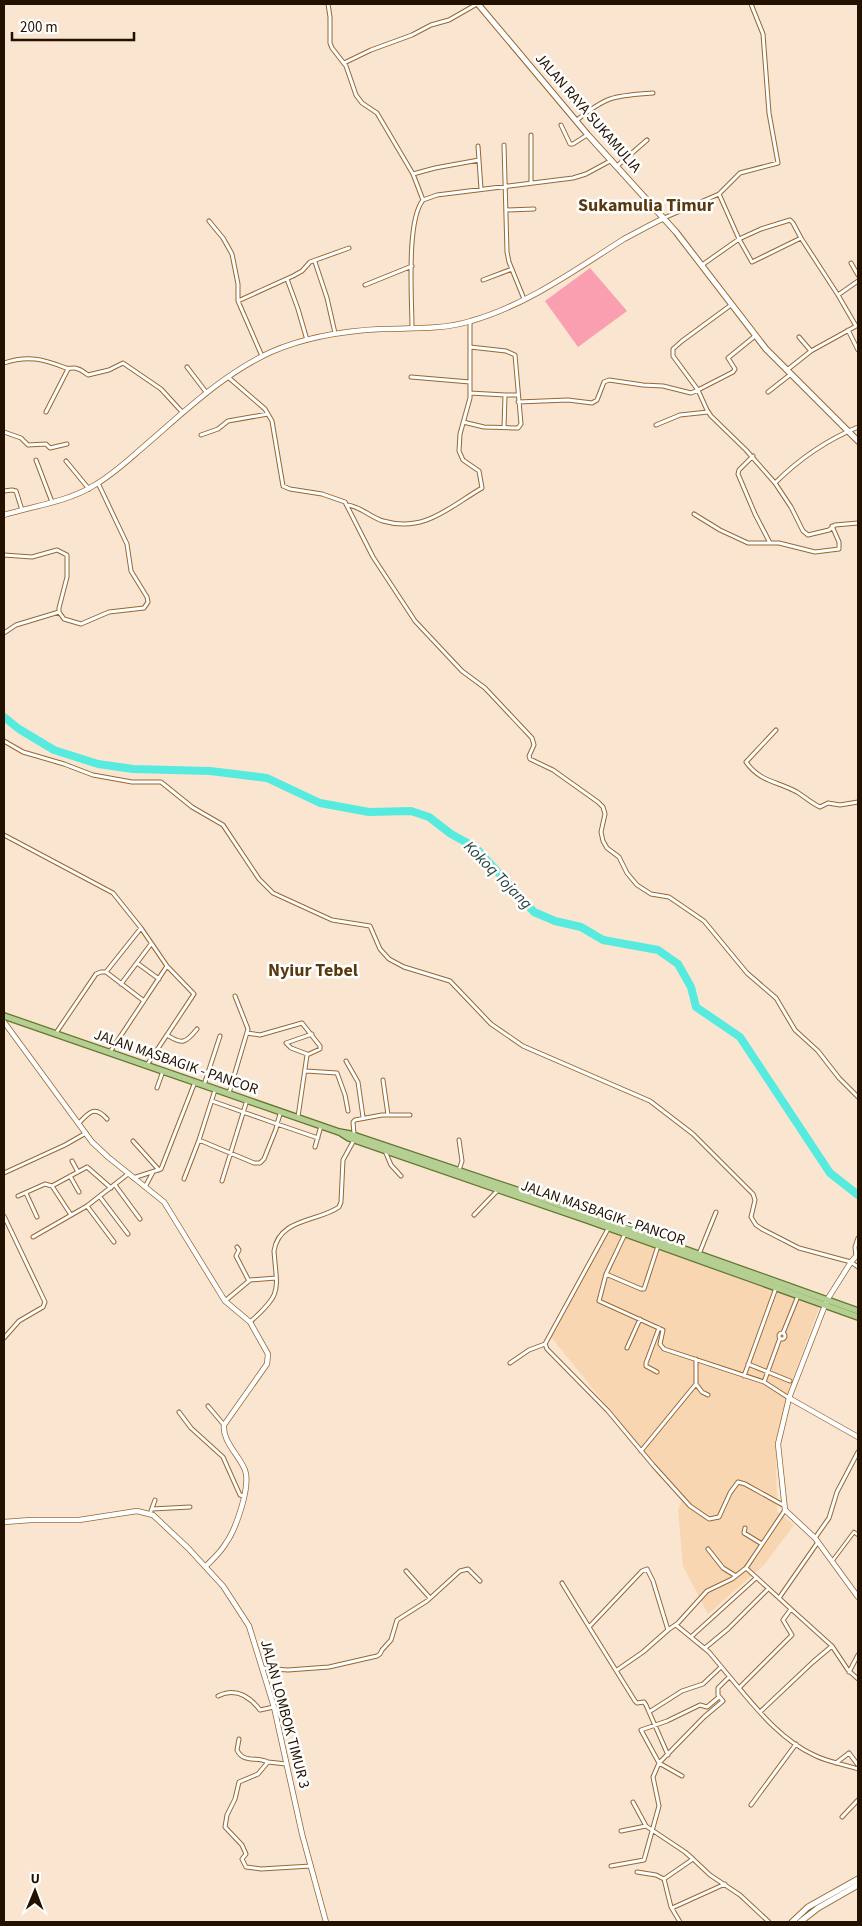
<svg xmlns="http://www.w3.org/2000/svg" width="862" height="1926" font-family="'Source Sans 3',sans-serif">
<style>
.built{fill:#f8d6b2}
.green{fill:#f99faf}
.lines{fill:none;stroke-linecap:round;stroke-linejoin:round}
.river{stroke:#57eadf;stroke-width:8}
.pedestrian-casing{stroke:#956833;stroke-width:4.5}
.minor-casing{stroke:#956833;stroke-width:5}
.tertiary-casing{stroke:#956833;stroke-width:6}
.secondary-casing{stroke:#956833;stroke-width:7}
.primary-casing{stroke:#62762f;stroke-width:8}
.pedestrian{stroke:#fff;stroke-width:2.5}
.minor{stroke:#fff;stroke-width:3}
.tertiary{stroke:#fff;stroke-width:4.5}
.secondary{stroke:#fff;stroke-width:5}
.primary{stroke:#b5ce91;stroke-width:5.5}
.labels{text-anchor:middle;dominant-baseline:central;stroke-width:5;stroke-linejoin:round;paint-order:stroke}
.street-label{font-size:15px;fill:#231100;stroke:#fff}
.water-label{font-size:16px;font-style:italic;fill:#264543;stroke:#fff}
.quarter-label{font-size:18px;font-weight:bold;fill:#5a390f;stroke:#fff}
</style>
<rect width="100%" height="100%" fill="#fae5d0"/>
<path class="built" d="M609 1229 820 1305 792 1381 776 1442 777 1511 794 1525 764 1565 708 1614 683 1566 678 1510 682 1499 551 1337Z"/>
<path class="green" d="M590 268 627 311 578 347 545 301Z"/>
<g class="lines">
<path class="river" d="M4 717 19 729 54 750 98 764 133 769 210 771 267 778 320 803 369 812 411 811 429 817 451 834 475 847 534 912 555 921 581 927 603 940 658 950 678 964 691 987 696 1007 740 1037 830 1173 858 1195"/>
<g class="pedestrian-casing">
<path id="pedestrian" d="M833 1560 854 1532 858 1535"/>
</g>
<g class="minor-casing">
<path id="minor" d="M328 4 330 17V43L332 48 346 66 356 95 362 103 377 113 413 174 423 200 437 195 573 178 586 174 612 160
M344 63 371 50 412 35 431 25 449 20 477 4
M577 120C608 95 615 96 653 93
M561 125 570 144H573L587 135
M531 135V183
M504 145 507 252 509 262 524 299
M478 146 481 189
M617 166 647 140
M413 174 435 168 479 160
M719 194 739 239 752 262 801 238
M506 210 534 209
M664 218 719 194 740 173 778 163 769 113 763 34 751 4
M209 221 223 238 232 254 238 284V301L262 356
M315 262 327 298 335 333
M851 263 858 275
M702 265 739 239 761 229 790 220 793 223 801 238 838 295 858 281
M287 279 298 309 307 340
M483 280 512 269
M365 285 412 266
M838 295 856 326
M238 301 293 276 302 271 310 262 349 248
M731 305 682 341 673 349V356L698 390 733 372 735 369 728 358 755 336
M412 328C412 300 406 221 423 200
M848 330 858 350
M799 337 811 351
M4 363C28 355 43 359 66 368 70 369 74 367 78 369 82 370 85 373 88 375L109 370 123 363 161 389 183 413
M187 367 206 392
M787 370 811 351 858 325
M228 377 265 409 272 421 283 486 290 489 322 494 345 502 373 557 415 621 462 671 485 688 532 738 534 745 529 756 530 759 553 770 598 802 603 807 605 814 601 832 603 841 607 848 619 857 627 873 637 885 651 894 669 897 704 921 747 973 776 998 795 1030 818 1051 839 1078 858 1097
M411 377 470 382
M768 392 791 374
M470 393 505 395 504 428
M505 395H518
M518 402 568 400 592 403 597 400 604 382 609 380 643 385 663 386 691 393 698 390 707 410 711 416 746 450 775 483C799 459 827 440 858 427
M46 412 68 369
M463 422 484 427 514 428H518L521 424 515 355 506 351 470 347
M656 425 680 415 708 412
M4 432 21 438 28 445 46 444 50 448 67 444
M201 435 218 429 228 421 268 414
M753 456 739 470 738 474 755 514 770 543
M36 460 52 502
M66 461 89 489
M775 483 791 507 803 531 808 535 829 530 835 525 858 523
M4 491 12 490 16 491 22 510
M347 505C360 506 370 517 383 521 425 533 449 507 482 488L479 471 463 460 459 451 460 434 470 398V322
M694 514 720 530 748 543H779L815 552 839 549V542L832 526
M4 555 32 557 57 550 67 555V577L59 608V612L64 619 81 624 109 612 144 608 148 602 147 597 131 571 127 544 98 483
M4 633 16 625 59 612
M776 730 746 762C760 782 777 781 797 792 805 797 811 803 820 807L828 803 840 805 858 802
M4 741 23 752 64 764 93 775 132 782H161L192 807 223 825 259 879 273 893 332 920 370 926 380 949 389 959 404 967 450 981 491 1024 523 1046 650 1101 693 1134 753 1194 755 1200 751 1217 756 1225 762 1229 799 1248 851 1262 858 1267
M4 835 113 893 141 928
M137 963 159 979
M106 972 144 1001
M121 984 151 944
M56 1033 96 974 101 972H106L141 928 167 966 194 994 147 1065
M247 1033 260 1035 302 1023 320 1046V1049L307 1055 298 1117
M167 1035C182 1045 186 1043 197 1029
M110 1052 167 966
M307 1054 291 1048 286 1043 312 1034
M346 1061 358 1082 363 1117
M306 1071 337 1073 345 1095 348 1111
M383 1080 388 1115
M204 1085 220 1036
M157 1088 163 1071
M229 1093 248 1029 235 996
M281 1111 277 1124 318 1138
M79 1123C89 1112 95 1105 107 1119
M354 1134 353 1122 355 1120 382 1115H410
M199 1140 254 1163H260L264 1159 276 1129 277 1124 212 1101
M133 1141 159 1170
M315 1147 321 1126
M385 1151 391 1165 401 1176
M72 1161 78 1172
M459 1170 462 1161 459 1140
M4 1173 65 1145 86 1133
M70 1176 79 1192
M133 1178 161 1169 195 1082
M184 1179 199 1140 215 1090
M222 1181 247 1100
M115 1185 140 1219
M145 1187 153 1172
M26 1193 37 1217
M18 1196 45 1184 52 1186
M100 1197 128 1234
M87 1206 114 1242
M71 1215 52 1186 87 1167 111 1188
M474 1215 498 1190
M4 1216 45 1302 43 1307 19 1321 4 1338
M625 1234 606 1274 599 1301 663 1330 660 1344 664 1349 764 1382
M33 1237 87 1206 128 1174
M237 1247 239 1250 236 1256 249 1281
M699 1254 716 1212
M856 1256 855 1247 858 1238
M606 1274 641 1289H644L658 1246
M225 1301 250 1280 276 1278
M250 1322C283 1293 277 1291 274 1251 279 1218 318 1222 339 1207L341 1202 343 1160 354 1140
M779 1336a3 3 0 1 1 6 0a3 3 0 1 1-6 0Z
M783 1333 798 1296
M780 1338 764 1382 789 1398
M545 1344 547 1349 608 1411 653 1465 690 1506 709 1519 719 1517 730 1493 738 1482 745 1484 783 1505
M545 1344 608 1229
M627 1348 640 1319
M510 1363 529 1350 545 1344
M748 1364 790 1381
M657 1372 646 1366V1363L659 1328
M744 1376 776 1288
M696 1384V1359
M208 1406 224 1425
M179 1412 191 1428 223 1457 240 1495 244 1496
M641 1451 696 1384 702 1392 708 1395
M152 1509 190 1507
M151 1511 155 1500
M745 1528 744 1533 762 1544
M815 1538 829 1518 837 1492 858 1452
M818 1542 779 1598 791 1609 783 1620 792 1635 739 1688C760 1713 783 1741 814 1755 827 1762 844 1764 858 1769
M708 1549 723 1568 736 1576
M406 1571 430 1598
M562 1583 589 1627 642 1571 647 1569 653 1581 668 1630
M779 1598 746 1568 785 1510
M791 1609 832 1646
M676 1625 709 1652 739 1688
M589 1627 635 1701 637 1703 644 1702 646 1705 668 1755
M692 1636 756 1578
M705 1648 728 1629 768 1589
M262 1668 288 1670 329 1667 377 1656 380 1654 382 1650 391 1640 397 1620 427 1601 460 1571 468 1569 480 1581
M617 1670 643 1652 668 1630 678 1623 707 1591 732 1579 746 1568
M849 1672 858 1655
M218 1696C236 1687 250 1697 260 1710L274 1707
M649 1712 682 1691 703 1684 721 1667
M760 1712 813 1662 832 1646 848 1670 858 1679
M239 1739 237 1750C244 1764 256 1756 268 1762
M836 1763 849 1753 858 1765
M286 1764 268 1762 258 1774 239 1782 235 1799 227 1815 225 1827 242 1845 246 1854 242 1859 246 1867 261 1869 311 1866
M682 1776 659 1763 704 1717 723 1701 718 1695V1688L729 1677
M633 1802 646 1826
M751 1805 796 1744
M842 1817 858 1800
M621 1831 646 1826 685 1852 693 1859
M611 1866 644 1860 659 1806 653 1777 659 1763 641 1730 667 1721 700 1705 707 1707 719 1697
M637 1872 656 1875 664 1879 671 1907 680 1922
M664 1879 693 1859 710 1875 740 1895 769 1922
M672 1908 725 1884"/>
</g>
<g class="tertiary-casing">
<path id="tertiary" d="M4 515C33 506 67 502 93 486 111 476 126 462 141 449 182 414 221 375 271 352 305 337 343 331 381 329 410 328 442 330 471 321 527 305 575 270 624 239 637 232 650 225 664 218
M4 1022 92 1142 108 1157 164 1202 220 1293 225 1301 250 1322 268 1354 267 1364 224 1425C222 1441 239 1455 245 1470 251 1486 236 1529 226 1543 221 1552 213 1559 206 1566
M858 1254 851 1262 827 1300 789 1398 778 1444 785 1510 815 1538 858 1597
M789 1398 858 1437
M4 1522 31 1520H79L137 1511 153 1515 188 1548 223 1586 249 1626 274 1707 302 1834 326 1922"/>
</g>
<g class="secondary-casing">
<path id="secondary" d="M478 4 588 135 676 232 766 349 858 441
M792 1922 808 1907 858 1879
M800 1922 818 1908 858 1885"/>
</g>
<g class="primary-casing">
<path id="primary" d="M4 1016 339 1132 350 1134 555 1203 858 1311
M341 1133 349 1138 587 1220 858 1317"/>
</g>
<use href="#pedestrian" class="pedestrian"/>
<use href="#minor" class="minor"/>
<use href="#tertiary" class="tertiary"/>
<use href="#secondary" class="secondary"/>
<use href="#primary" class="primary"/>
</g>
<g class="labels">
<g class="street-label">
<text transform="translate(588 113) rotate(49)">JALAN RAYA SUKAMULIA</text>
<text transform="translate(176 1062) rotate(19)">JALAN MASBAGIK - PANCOR</text>
<text transform="translate(603 1213) rotate(19)">JALAN MASBAGIK - PANCOR</text>
<text transform="translate(285 1714) rotate(75)">JALAN LOMBOK TIMUR 3</text>
</g>
<g class="water-label">
<text transform="translate(498 875) rotate(45)">Kokoq Tojang</text>
</g>
<g class="quarter-label">
<text x="646" y="205">Sukamulia Timur</text>
<text x="313" y="970">Nyiur Tebel</text>
</g>
</g>
<rect width="862" height="1926" fill="none" stroke="#231100" stroke-width="10"/>
<g transform="translate(35 1891) rotate(1)" stroke="#ffffff" stroke-width="4" paint-order="stroke">
<path d="M0-4L9 19L0 12L-9 19Z" fill="#231100"/>
<text y="-8" font-size="14" font-weight="bold" text-anchor="middle" fill="#231100">U</text>
</g>
<path d="M12 32v8h122v-8" fill="none" stroke="#231100" stroke-width="2.5"/>
<text x="20" y="32" font-size="15" fill="#231100" stroke="#ffffff" stroke-width="4" paint-order="stroke">200 m</text>
</svg>
